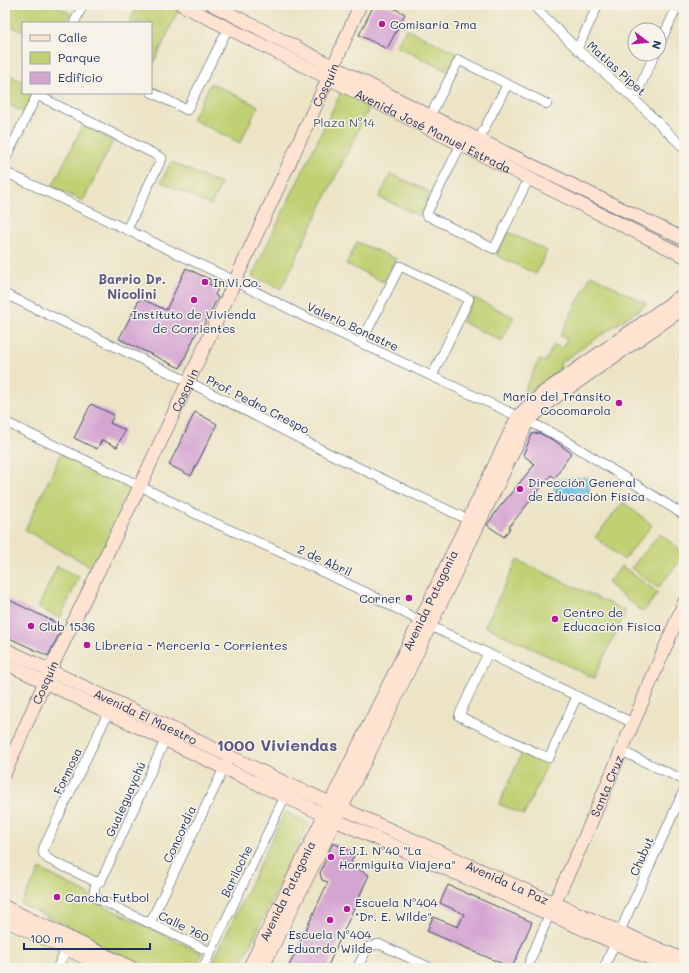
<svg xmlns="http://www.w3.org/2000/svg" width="689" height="973" font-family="Mali,sans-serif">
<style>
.green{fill:#c1d073;stroke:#6e8068}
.water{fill:#67bfe4;stroke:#4177a1}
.building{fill:#d5a5d1}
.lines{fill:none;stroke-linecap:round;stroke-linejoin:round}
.street-casing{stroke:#3a4a6d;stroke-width:10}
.secondary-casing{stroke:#3a4a6d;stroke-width:14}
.street{stroke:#fff;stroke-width:9}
.secondary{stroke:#fee3d1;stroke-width:13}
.poi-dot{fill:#b5179e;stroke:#f7f3e8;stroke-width:1.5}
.labels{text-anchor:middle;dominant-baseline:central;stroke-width:3;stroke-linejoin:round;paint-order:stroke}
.poi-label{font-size:12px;fill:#1b2f5e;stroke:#f7f3e8;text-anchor:start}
.street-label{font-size:12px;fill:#1b2f5e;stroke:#f7f3e8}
.park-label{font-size:12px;fill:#445763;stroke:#f7f3e8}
.neighbourhood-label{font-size:13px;font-weight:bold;fill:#5c5886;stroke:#f7f3e8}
.district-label{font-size:16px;font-weight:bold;fill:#5c5886;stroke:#f7f3e8}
</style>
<rect width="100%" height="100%" fill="#f7f3e8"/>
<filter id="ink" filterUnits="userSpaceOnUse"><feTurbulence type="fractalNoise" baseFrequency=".025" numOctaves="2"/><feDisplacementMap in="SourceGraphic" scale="8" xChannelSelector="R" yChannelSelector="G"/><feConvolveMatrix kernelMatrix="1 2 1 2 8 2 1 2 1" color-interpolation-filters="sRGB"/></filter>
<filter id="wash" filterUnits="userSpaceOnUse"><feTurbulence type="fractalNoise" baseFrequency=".012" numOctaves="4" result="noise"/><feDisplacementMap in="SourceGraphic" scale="16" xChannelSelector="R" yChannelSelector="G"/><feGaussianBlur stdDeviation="0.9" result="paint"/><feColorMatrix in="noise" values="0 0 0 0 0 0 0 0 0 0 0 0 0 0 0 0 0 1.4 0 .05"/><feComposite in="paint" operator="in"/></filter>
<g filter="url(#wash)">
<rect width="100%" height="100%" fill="#ece4c5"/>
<path class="green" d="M14 5H55L70 13 66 23H23V32L5 24Z
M138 5H167L178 11 151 69V23H129Z
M406 29 458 53 449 72 396 46Z
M5 73 23 82V93H35L25 113 5 103Z
M211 83 258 106 240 143 192 119Z
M342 90 371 104 281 289 252 276Z
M83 125 113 141 83 201 52 187Z
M171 162 221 184 211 205 161 182Z
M391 174 430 192 420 216 379 197Z
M508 232 547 251 536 274 496 255Z
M357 242 396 259 384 282 346 264Z
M591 275 647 304 560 363 561 369 521 397 539 360 545 362 554 345 562 348 567 339 560 336Z
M474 298 514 317 502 341 462 322Z
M61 454 126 485 131 489 130 495 95 569 25 530Z
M623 502 652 525 624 560 595 537Z
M660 534 684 553V556L658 588 631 568Z
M517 560 626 611 594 678 485 626Z
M57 566 79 577 60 618 38 608Z
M622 566 658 593 643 612 607 583Z
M522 753 547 765 524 815 499 804Z
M285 812 309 824 239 968H210Z
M40 869 90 895 89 899 202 953 195 968H146L71 933 73 929 21 904Z"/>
<path class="water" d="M588 477 590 496 556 500 554 480Z"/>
<g id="blocks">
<path class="building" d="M374 5H387L405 14 387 49 359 35Z
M186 268 211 280 209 284 218 288 215 295 218 297 203 327 200 325 180 368 119 339 140 298 166 310Z
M91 404 114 415 110 423 125 430 117 447 102 440 97 449 74 438Z
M195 412 217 424 191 476 169 465Z
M539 433 555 441 571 453 555 478 551 475 509 527 510 528 504 537 487 525 498 509 535 464 523 455 532 434Z
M5 598 63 626 48 656 5 636Z
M333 843 355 853 350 865 369 875 327 968H293L289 966 328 882 322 880 320 873Z
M448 885 532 922 512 968 427 931 433 917 458 927 464 914 440 903Z"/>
</g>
</g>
<g filter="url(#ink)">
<use href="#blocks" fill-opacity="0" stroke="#3a4a6d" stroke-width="1"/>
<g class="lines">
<g class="street-casing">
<path id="street" d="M533 5 577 49 634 99 684 148
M74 23 83 5
M659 45 678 5
M577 49 598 5
M151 92 187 110 228 28
M634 99 655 54
M430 116 459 60 547 104
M479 139 507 85
M461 144 426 215 494 249 529 178
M5 160 37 95 162 158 127 229
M5 172 235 281 305 317 528 421 562 438 684 515
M5 294 189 382 328 453 473 522
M361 343 400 266 469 299 432 376
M5 422 140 486 206 519 282 553 365 592 420 621 633 723
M488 653 459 716 537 753 549 758 577 696
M110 709 44 847 43 853 48 859 96 882 101 881 167 736
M621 751 684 780
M96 882 94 892 96 898 211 952
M150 923 226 764
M620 931 684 790
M57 968 69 944
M203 968 287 792
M357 968 368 947 379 944 431 968
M527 968 549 915
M604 968 615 943"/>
</g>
<g class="secondary-casing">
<g id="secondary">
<path id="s1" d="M182 5 684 256"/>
<path d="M213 5 430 116 684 239"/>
<path d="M676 5 684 9"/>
<path id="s2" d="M5 649 290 785 554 903 684 960"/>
<path d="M5 663 224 768 335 820 672 968"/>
<path id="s3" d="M5 773 50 670 140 486 235 281 328 79 360 5"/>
<path d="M5 907 132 968"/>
<path id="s4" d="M551 910 581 846 684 603"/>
<path d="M5 920 107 968"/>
<path id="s5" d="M249 968 420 621 518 416 543 393 684 294"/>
<path d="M262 968 372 747 528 421 550 401 684 308"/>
</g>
</g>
<use href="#street" class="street"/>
<use href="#secondary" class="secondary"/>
</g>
</g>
<g class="poi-dot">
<circle cx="382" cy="24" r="4"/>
<circle cx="205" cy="282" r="4"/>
<circle cx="194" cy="300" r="4"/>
<circle cx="619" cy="403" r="4"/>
<circle cx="520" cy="489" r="4"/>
<circle cx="409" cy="598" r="4"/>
<circle cx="555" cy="619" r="4"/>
<circle cx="31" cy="626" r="4"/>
<circle cx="87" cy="645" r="4"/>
<circle cx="331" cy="857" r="4"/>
<circle cx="57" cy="897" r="4"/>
<circle cx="347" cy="909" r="4"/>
<circle cx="330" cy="920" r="4"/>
</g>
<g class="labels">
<g class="poi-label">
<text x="390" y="24">Comisaría 7ma</text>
<text x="213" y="282">In.Vi.Co.</text>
<text x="194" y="314" text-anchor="middle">Instituto de Vivienda<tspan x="194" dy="14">de Corrientes</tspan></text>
<text x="611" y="396" text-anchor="end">Mario del Tránsito<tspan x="611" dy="14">Cocomarola</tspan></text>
<text x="528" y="482">Dirección General<tspan x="528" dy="14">de Educación Física</tspan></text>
<text x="401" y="598" text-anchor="end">Corner</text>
<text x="563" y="612">Centro de<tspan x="563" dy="14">Educación Física</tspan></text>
<text x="39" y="626">Club 1536</text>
<text x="95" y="645">Librería - Merceria - Corrientes</text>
<text x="339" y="850">E.J.I. Nº40 "La<tspan x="339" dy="14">Hormiguita Viajera"</tspan></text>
<text x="65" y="897">Cancha Futbol</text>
<text x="355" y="902">Escuela Nº404<tspan x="355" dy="14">"Dr. E. Wilde"</tspan></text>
<text x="330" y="934" text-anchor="middle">Escuela Nº404<tspan x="330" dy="14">Eduardo Wilde</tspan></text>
</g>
<g class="street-label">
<text transform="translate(617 68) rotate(42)">Matias Pipet</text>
<text stroke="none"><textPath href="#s3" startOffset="759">Cosquín</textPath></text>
<text stroke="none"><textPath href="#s1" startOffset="281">Avenida José Manuel Estrada</textPath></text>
<text transform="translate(353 326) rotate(25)">Valerio Bonastre</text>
<text stroke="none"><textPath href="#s3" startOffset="423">Cosquín</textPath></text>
<text transform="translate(258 404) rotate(27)">Prof. Pedro Crespo</text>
<text transform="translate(325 560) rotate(25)">2 de Abril</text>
<text stroke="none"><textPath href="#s5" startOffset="410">Avenida Patagonia</textPath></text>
<text stroke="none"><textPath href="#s3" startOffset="99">Cosquín</textPath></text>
<text stroke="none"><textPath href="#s2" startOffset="156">Avenida El Maestro</textPath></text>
<text transform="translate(67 771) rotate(-65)">Formosa</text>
<text stroke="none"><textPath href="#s4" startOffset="136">Santa Cruz</textPath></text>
<text transform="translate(125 799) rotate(-66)">Gualeguaychú</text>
<text transform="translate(179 834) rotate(-65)">Concordia</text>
<text transform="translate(641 856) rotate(-66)">Chubut</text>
<text transform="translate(236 871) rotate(-64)">Bariloche</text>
<text stroke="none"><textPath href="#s2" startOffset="554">Avenida La Paz</textPath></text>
<text stroke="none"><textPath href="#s5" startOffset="86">Avenida Patagonia</textPath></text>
<text transform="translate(184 926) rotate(26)">Calle 760</text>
</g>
<g class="park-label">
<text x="344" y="122">Plaza N°14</text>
</g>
<g class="neighbourhood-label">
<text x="132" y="278">Barrio Dr.<tspan x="132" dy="15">Nicolini</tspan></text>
</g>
<g class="district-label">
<text x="277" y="744">1000 Viviendas</text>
</g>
</g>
<rect width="689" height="973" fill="none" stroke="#f7f3e8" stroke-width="20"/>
<rect x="22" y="22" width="130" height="72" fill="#f7f3e8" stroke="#9fa5b1"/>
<rect x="30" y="35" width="20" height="6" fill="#fee3d1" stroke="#9fa5b1"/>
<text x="58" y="42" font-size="12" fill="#1b2f5e">Calle</text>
<rect x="30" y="52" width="20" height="12" fill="#c1d073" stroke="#9fa5b1"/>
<text x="58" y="62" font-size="12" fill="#1b2f5e">Parque</text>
<rect x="30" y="72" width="20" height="12" fill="#d5a5d1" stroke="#9fa5b1"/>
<text x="58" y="82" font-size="12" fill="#1b2f5e">Edificio</text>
<g transform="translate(647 42) rotate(106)"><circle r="19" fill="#f7f3e8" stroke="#9fa5b1"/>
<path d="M0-3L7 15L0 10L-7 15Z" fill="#b5179e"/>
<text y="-6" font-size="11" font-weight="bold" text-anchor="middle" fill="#1b2f5e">N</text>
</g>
<path d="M24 943v6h126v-6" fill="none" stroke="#1b2f5e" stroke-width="2"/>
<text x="30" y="943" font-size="12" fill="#1b2f5e" stroke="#f7f3e8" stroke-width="3" paint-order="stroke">100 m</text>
</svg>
